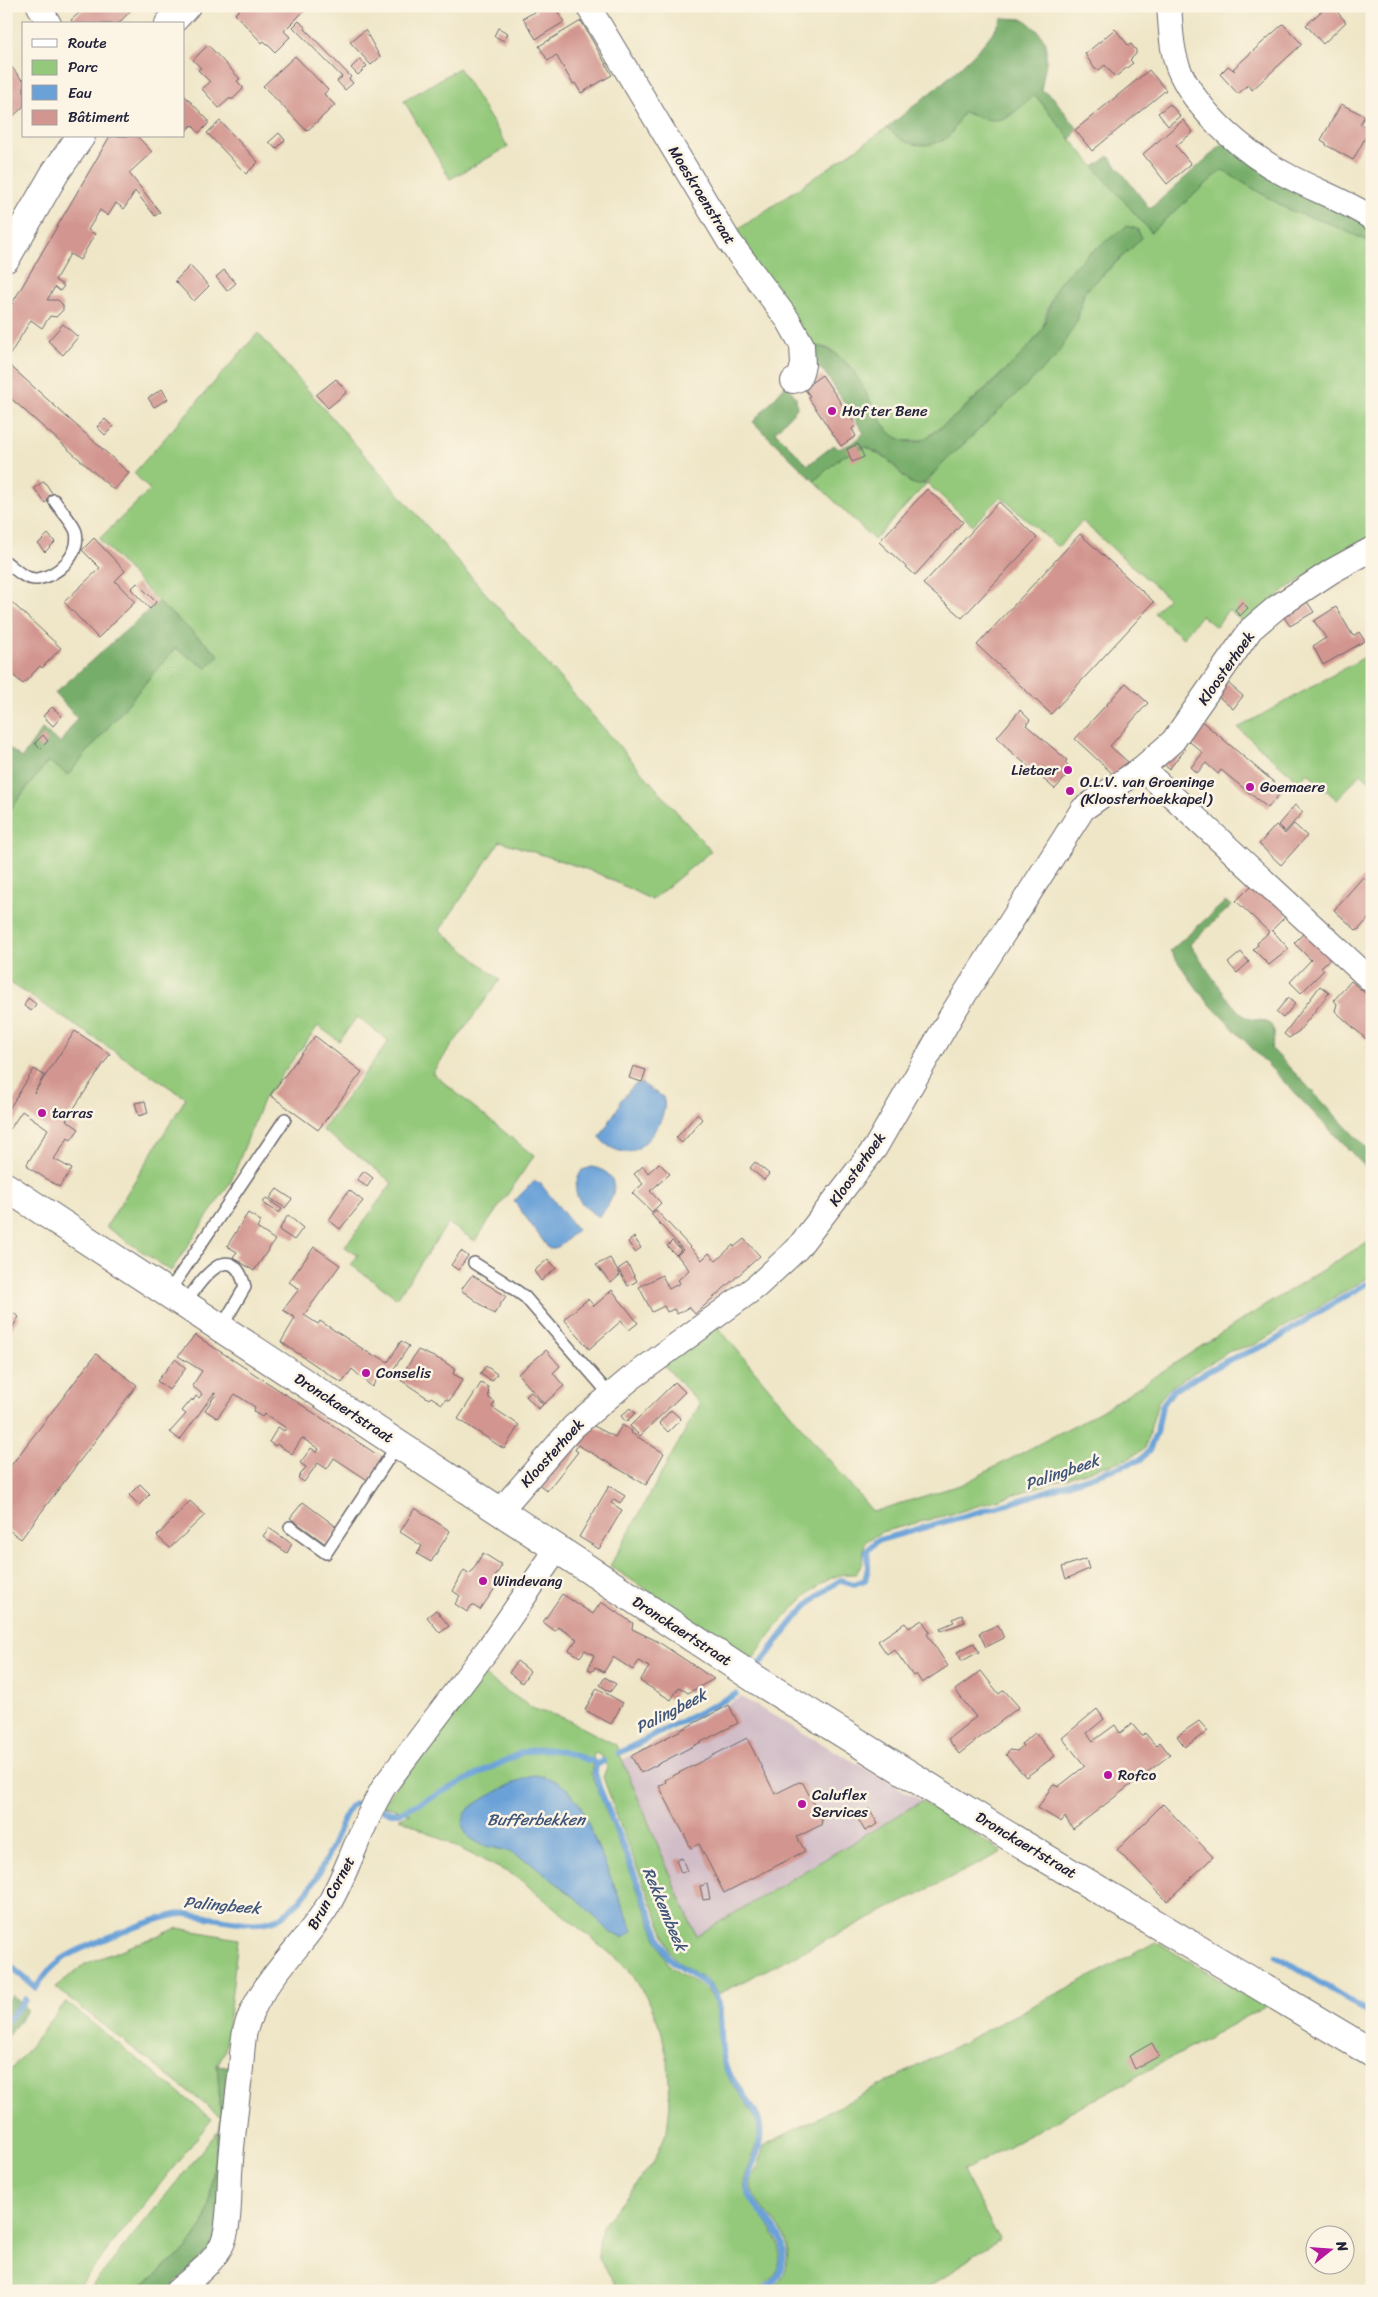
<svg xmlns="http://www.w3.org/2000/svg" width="1378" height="2297" font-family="Sriracha,sans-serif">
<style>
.industrial{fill:#d1bdc8}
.green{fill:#94c97b;stroke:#5b765b;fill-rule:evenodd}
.forest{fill:#77ad6b;stroke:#4c6853}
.water{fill:#6aa2d8;stroke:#46628a}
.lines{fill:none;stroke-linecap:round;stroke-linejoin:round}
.stream{stroke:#6aa2d8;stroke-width:6}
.building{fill:#d2958f}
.lane-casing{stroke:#6a676c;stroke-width:14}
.street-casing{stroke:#6a676c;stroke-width:26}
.secondary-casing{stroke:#6a676c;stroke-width:30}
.lane{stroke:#fff;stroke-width:11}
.street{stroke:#fff;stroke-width:24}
.secondary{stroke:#fff;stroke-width:28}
.poi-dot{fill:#b5179e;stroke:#fcf5e5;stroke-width:2}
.labels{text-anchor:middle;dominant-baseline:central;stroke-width:5;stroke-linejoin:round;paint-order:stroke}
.street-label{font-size:15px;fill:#22223b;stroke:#fcf5e5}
.poi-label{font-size:15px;fill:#22223b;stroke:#fcf5e5;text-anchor:start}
.water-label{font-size:16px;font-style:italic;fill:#3f557a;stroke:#fcf5e5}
</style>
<rect width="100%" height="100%" fill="#fcf5e5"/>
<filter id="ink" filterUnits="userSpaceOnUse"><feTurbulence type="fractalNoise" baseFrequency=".02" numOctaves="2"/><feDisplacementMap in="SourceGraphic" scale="10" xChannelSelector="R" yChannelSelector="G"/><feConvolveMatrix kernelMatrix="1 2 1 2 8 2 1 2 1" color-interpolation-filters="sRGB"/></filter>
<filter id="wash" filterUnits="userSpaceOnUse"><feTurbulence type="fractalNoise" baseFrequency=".0096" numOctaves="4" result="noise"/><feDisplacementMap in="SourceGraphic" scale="20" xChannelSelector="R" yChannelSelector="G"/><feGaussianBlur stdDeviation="1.12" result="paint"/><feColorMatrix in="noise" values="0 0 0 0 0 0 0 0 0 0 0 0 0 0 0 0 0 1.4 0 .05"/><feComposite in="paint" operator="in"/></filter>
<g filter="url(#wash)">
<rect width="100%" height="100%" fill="#efe6c7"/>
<path class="industrial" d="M741 1697 922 1801 696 1936 622 1760Z"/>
<path class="green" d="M459 68 508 147 450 179 404 101Z
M1035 95 1071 140 1151 232 1222 170 1289 210 1328 223 1372 243V536L1286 589 1247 625 1228 610 1216 627 1201 615 1183 638 1154 613 1168 598 1082 521 1058 547 1001 497 973 525 927 483 874 540 814 481 841 457 866 447 888 460 910 483H927L937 469 982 427 1077 321 1084 293 1142 238 1137 229 1048 307 1042 330 1025 352 954 417 923 440 905 441 894 437 882 423 852 368 830 349 818 346 810 360 730 235 887 128 907 142 943 141 951 133 957 121 965 112 979 118H1007Z
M258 333 711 851 652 900 595 872 500 841 440 930 500 980 432 1073 534 1156 475 1241 448 1223 397 1298 351 1265 358 1255 345 1247 392 1183 367 1162 322 1130 389 1041 357 1017 339 1041 318 1026 263 1100 231 1181 171 1271 106 1227 186 1098 6 980V815L49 760 68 775 175 648 207 668 218 655 158 602 99 539 150 490 134 473Z
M1372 653V784L1361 773 1337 800 1307 772 1299 782 1238 728Z
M1372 1239V1273L1366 1279 1254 1345 1230 1351 1170 1387 1158 1402 1145 1448 1130 1458 955 1513 881 1532 865 1542 862 1563 856 1574C850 1574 842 1574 837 1576 810 1584 768 1635 753 1659L610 1566 700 1404 662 1363 717 1326 873 1512 963 1484 1101 1411 1242 1320Z
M481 1674 534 1709 564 1718 616 1745 696 1936 922 1801 1002 1852 718 1994 707 1980 678 1962 670 1952 664 1933 624 1836 603 1777 607 1767 601 1755 594 1753 591 1774 664 1956C666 1960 669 1965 673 1968 685 1979 703 1982 712 1997 723 2018 715 2046 723 2068 731 2088 754 2107 758 2127 761 2148 738 2175 746 2192 755 2214 779 2229 780 2254 780 2272 770 2280 758 2291H620L599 2259 598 2242 603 2225 653 2163 667 2131 670 2103 668 2061 661 2030 651 2005 628 1968 517 1877 399 1818 411 1814 382 1805ZM567 1788 580 1805 633 1931 611 1933 578 1900 531 1863 508 1851 482 1845Z
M178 1928 238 1939 225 2051 217 2065 221 2117 55 1987 85 1964Z
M1156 1942 1266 2006 963 2171 999 2239 922 2291H770C780 2282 784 2274 787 2261 793 2225 763 2219 752 2190 748 2179 757 2171 760 2161 762 2156 762 2151 763 2146Z
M66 2002 212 2119 75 2291H6V2076Z
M218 2131 209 2205 203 2225 186 2250 136 2291H88Z"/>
<path class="forest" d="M1002 18 1024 19 1038 31 1046 42V62L1041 90 1052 96 1077 128 1071 140 1035 95C1006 119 1002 128 964 112 959 118 956 125 952 132 943 145 921 148 907 142 900 140 893 132 887 128 921 99 982 56 1002 18Z
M1224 143 1372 228V243L1328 223 1289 210 1222 170 1151 232 1094 167 1109 156 1150 209Z
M1127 226 1137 229 1142 238 1084 292 1077 321 1055 358 937 469C915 499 909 480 890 461 883 455 874 451 866 447L841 457 814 481 753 422 786 385 796 397 797 408 775 432 808 465 834 445 839 449 854 442 864 433 825 373 810 360 818 346C869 359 869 431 903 440 908 442 917 443 922 440 944 430 1028 353 1041 331 1050 316 1049 296 1060 282 1078 259 1104 243 1127 226Z
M158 602 219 655 207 668 175 648 68 775 48 761 6 815V746L22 758 42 729 60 743 77 718 55 693Z
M1226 901 1231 906 1190 944C1201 959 1231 1009 1246 1017 1255 1022 1268 1017 1273 1029 1276 1035 1273 1042 1271 1048L1372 1154V1174L1204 998 1170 951Z
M12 1995 28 2010 6 2038V2001Z
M217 2065 234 2067 215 2244 167 2291H136L186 2250 203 2225 209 2205 221 2117Z"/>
<path class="water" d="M641 1083 663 1097C671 1114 646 1149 629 1152 624 1153 619 1151 614 1149 608 1146 603 1143 600 1137L620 1104V1101L635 1084Z
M592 1167C624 1173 616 1201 598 1217 579 1203 568 1193 582 1170Z
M534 1181 540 1183 577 1230 558 1247 549 1249 514 1201Z
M534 1775C558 1778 566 1786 580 1805L633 1931 623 1938 611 1933 578 1900 531 1863 508 1851 482 1845 468 1837 462 1825C463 1822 464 1817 465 1814 473 1801 519 1780 534 1775Z"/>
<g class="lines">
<path class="stream" d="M760 1664C788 1629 801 1603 841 1580L854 1584 865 1580 868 1568 867 1551 876 1541 1011 1503 1140 1460 1149 1451 1157 1431 1162 1406 1173 1390 1229 1360 1271 1343 1312 1316 1372 1281
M619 1753 736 1694
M596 1765 595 1773 599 1787 667 1955C680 1972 705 1976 715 1996 725 2018 717 2046 726 2068 735 2088 757 2105 760 2127 764 2150 744 2174 748 2190 756 2216 788 2228 783 2259 780 2274 775 2281 764 2291
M382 1809 391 1813H399L521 1753C550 1744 566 1753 594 1762L596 1765 604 1761
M1276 1956 1372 2014
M6 1962 36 1988C43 1976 52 1966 64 1958 81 1947 166 1913 185 1914 213 1915 258 1933 282 1916 319 1891 331 1845 349 1807L354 1804H364
M6 2022 25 2000"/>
</g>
<g id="blocks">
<path class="building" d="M87 6H135L118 24H74L71 20Z
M243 6H309L284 31 290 37 275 52 264 41 262 43 235 14Z
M534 6H554L564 22 536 39 523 18 537 11Z
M1327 6H1332L1346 22 1323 44 1306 25Z
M299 21 306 28 305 29 351 77 349 79 353 83 345 90 337 81 342 77 293 27Z
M581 21 612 75 581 93 575 83 573 84 556 55 548 61 539 46Z
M1283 24 1302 44 1252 90 1248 85 1238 94 1220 74 1228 66 1235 71 1233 69Z
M498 28 508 33 504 41 494 36Z
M1115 29 1128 45 1131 44 1136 50V54L1130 60 1133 63 1115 77 1105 65 1099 70 1095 69 1085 54Z
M365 30 380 57 371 65 350 42Z
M208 45 240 79 237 81 243 87V89L233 99H229L219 108 202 89 210 82 198 70 201 68 193 60Z
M295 56 328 90 324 94 335 105 307 131 263 86Z
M360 59 367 66 358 75 351 68Z
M10 65 22 80 24 78V106L9 120 6 117V69Z
M1149 70 1166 90 1092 151 1075 130Z
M184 95 208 120V124L199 133 192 125 184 132Z
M1170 104 1180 116 1168 126 1158 113Z
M1341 104 1365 116 1360 124 1370 129 1353 160 1326 145V143L1321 140Z
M1183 120 1193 132 1176 146 1191 164 1167 184 1143 154Z
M220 121 258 162 246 174 207 133Z
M279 133 285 140 276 149 269 142Z
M110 136H137L152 152 129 173 160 212 155 216 135 191 124 209 116 203 108 216 100 210 88 230 95 234 80 260 70 254 55 280 64 286 60 291 55 287 47 300H58L63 305V310L56 317 50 316 42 328 31 320 6 361V314Z
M190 266 209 286 194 301 175 281Z
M224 270 236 283 227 291 216 277Z
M63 324 78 337 63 355 48 341Z
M6 362 129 473 114 490 6 394Z
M822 375 856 425 852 429 856 436 841 446 808 397 810 396 804 388Z
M336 379 347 392 328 408 316 395Z
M162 389 168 399 154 407 148 398Z
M105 419 113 427 105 435 97 427Z
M858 444 864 457 852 462 847 449Z
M44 481 54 496 45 503 34 488Z
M927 489 963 522 915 575 879 542Z
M999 502 1037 538 962 618 923 584Z
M48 534 55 542 45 552 38 544Z
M1080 534 1154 602 1051 714 977 645Z
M94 538 125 571 115 581 135 602 98 638 64 602 100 568 82 550Z
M137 583 156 602 150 609 131 589Z
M1303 596 1314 612 1290 626 1280 611Z
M6 597 61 648 42 668 40 666 23 684 6 669Z
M1242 602 1248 608 1240 616 1235 610Z
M1336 607 1353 636 1359 632 1365 641 1323 665 1313 646 1326 638 1314 621Z
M1222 678 1243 696 1233 709 1213 692Z
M1126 683 1148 703 1110 746 1128 762 1115 776 1075 739Z
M52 707 62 716 53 726 43 716Z
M1020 710 1030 720 1026 725 1067 760 1065 763 1072 770 1055 789 1009 750 997 737Z
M1198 718 1283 790 1268 808 1221 770 1218 774 1206 763 1197 773 1191 767 1203 753 1183 736Z
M43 735 48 741 40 749 35 743Z
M1178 743 1185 750 1169 769 1161 762Z
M1295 805 1303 812 1285 832 1278 825Z
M1294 824 1307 836 1281 865 1259 844 1276 825 1285 834Z
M1363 877 1372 885V915L1357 931 1334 910Z
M1255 882 1288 914 1272 930 1289 949 1269 965 1253 949 1258 945 1257 943 1269 932 1236 901Z
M1305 932 1335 954 1321 967 1324 970 1301 993 1290 982 1311 960 1294 943Z
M1241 952 1249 962 1237 973 1228 963Z
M1351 981 1372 999V1032L1366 1039 1335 1011 1337 1004 1334 1000Z
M1320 986 1329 993 1299 1031 1289 1038 1284 1034Z
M28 998 36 1004 31 1011 24 1006Z
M1288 998 1295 1004 1283 1018 1276 1012Z
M75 1031 110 1054 66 1120 79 1129 71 1140 68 1138 54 1159 72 1169 59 1187 29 1168 27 1164 48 1129 22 1111 10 1129 6 1126V1107L9 1109 34 1069 44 1075 34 1093Z
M315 1036 362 1072 318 1130 270 1095Z
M633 1066 646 1070 642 1082 629 1078Z
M145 1101 148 1113 139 1116 135 1103Z
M697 1114 702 1119 682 1143 676 1138Z
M755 1162 769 1174 764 1180 750 1168Z
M659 1163 670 1174 650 1191 661 1203 652 1212 632 1193 643 1184 634 1174 643 1166 648 1173Z
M364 1171 373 1178 367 1187 357 1180Z
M277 1189 292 1199 285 1208 270 1198Z
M349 1190 363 1201 340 1229 329 1220Z
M266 1198 282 1209 279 1213 263 1203Z
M656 1210 702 1260 709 1253 716 1261 733 1245 734 1247 744 1239 760 1256 695 1314 689 1307 677 1314 674 1309 667 1312 664 1306 652 1312 639 1287 662 1275 669 1289 680 1283 678 1280 689 1270 677 1255 683 1250 651 1214Z
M248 1213 261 1221 257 1228 275 1240 254 1271 233 1257 237 1252 227 1246Z
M288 1215 303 1228 294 1240 279 1230Z
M634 1237 641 1248 635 1252 628 1242Z
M672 1241 681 1250 676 1255 667 1246Z
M314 1247 340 1265 304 1315 318 1324 320 1321 375 1357 376 1355 388 1362 401 1341 409 1346 391 1373 384 1368 372 1387 352 1369 342 1383 281 1342 295 1318 283 1310 299 1289 289 1282Z
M461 1251 468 1256 458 1270 451 1265Z
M610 1258 620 1275 611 1283 596 1265Z
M548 1259 556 1268 541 1281 534 1271Z
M627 1263 637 1281 628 1286 618 1269Z
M472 1275 506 1296 494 1314 461 1290Z
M612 1290 638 1323 629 1330 621 1321 589 1349 564 1319 588 1299 594 1306Z
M6 1308 19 1317 6 1337Z
M195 1335 384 1459 369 1481 334 1458 327 1469 318 1463 304 1482 298 1478 306 1467 300 1463 311 1448 317 1453 319 1449 302 1438 292 1454 277 1444 275 1446 269 1442 278 1427 284 1431 286 1428 265 1414 262 1417 253 1411 255 1407 235 1394 217 1418 205 1410 216 1394 214 1393 180 1440 170 1432 186 1414 182 1411 192 1399 193 1401 196 1396 199 1398 202 1394 192 1386 202 1371 178 1356Z
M418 1350 443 1361 455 1369 453 1374 463 1379 449 1401 446 1399 442 1404 431 1397 429 1399 399 1379Z
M546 1350 560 1366 553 1373 564 1386 544 1404 518 1374Z
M96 1354 137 1385 21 1539 6 1528V1472Z
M175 1359 186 1368 169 1390 157 1381Z
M486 1366 497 1374 492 1381 480 1374Z
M675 1382 685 1392 640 1436 630 1426Z
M481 1383 488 1387 489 1398 495 1402 492 1407 519 1425 504 1449 458 1419Z
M531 1392 543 1405 538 1409 526 1396Z
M630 1408 635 1413 626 1422 621 1416Z
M671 1410 681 1419 668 1432 659 1423Z
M590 1424 615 1437 622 1425 632 1431 631 1433 664 1453 646 1485 578 1445 575 1450 578 1452 547 1491 535 1481Z
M140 1484 150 1494 139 1505 129 1495Z
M609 1486 625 1496 620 1503 614 1499 611 1503 622 1510 599 1549 579 1537Z
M190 1501 205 1515 170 1548 157 1536Z
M303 1502 338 1528 327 1545 290 1518Z
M415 1508 450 1531 431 1562 417 1554 422 1546 400 1532Z
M269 1528 292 1544 287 1553 263 1536Z
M483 1553 502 1565 495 1577 500 1581 480 1610 472 1605 467 1612 455 1604 460 1596 453 1591 464 1570 470 1574Z
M1086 1559 1089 1569 1066 1579 1062 1567Z
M562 1594 593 1614 601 1602 633 1623 632 1629 657 1641 714 1679 688 1693 679 1687 671 1700 640 1681 649 1667 639 1661 633 1670 613 1657 604 1672 595 1667 593 1671 588 1669 594 1655 585 1650 580 1657 569 1650 577 1639 558 1627 555 1631 543 1622Z
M436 1610 449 1626 440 1633 427 1617Z
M962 1615 965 1622 941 1631 940 1628 954 1622 952 1619Z
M922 1620 930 1632 927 1634 948 1666 922 1683 916 1674 913 1676 894 1649 887 1654 878 1641 905 1623 909 1628Z
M998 1625 1004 1638 986 1647 979 1633Z
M974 1643 979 1652 962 1661 957 1652Z
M517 1661 530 1671 522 1683 509 1673Z
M981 1671 999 1694 1004 1690 1019 1707 959 1754 948 1739 976 1717 955 1690Z
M605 1677 616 1684 610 1692 600 1685Z
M597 1688 623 1703 611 1724 585 1710Z
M729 1705 738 1723 641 1773 631 1756Z
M1097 1709 1104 1719 1087 1733 1093 1741 1115 1725 1120 1733 1132 1724 1142 1736 1145 1733 1156 1746 1160 1742 1170 1755 1073 1829 1065 1817 1061 1822 1038 1808 1053 1784 1058 1787 1085 1766 1062 1738Z
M1199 1721 1208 1731 1185 1747 1177 1736Z
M1035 1733 1055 1756 1026 1777 1006 1755 1009 1750 1017 1751 1023 1746 1021 1744Z
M747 1738 775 1794 799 1782 803 1783 822 1820 821 1825 797 1837 805 1851 724 1893 699 1844 691 1848 659 1786 666 1782 665 1780Z
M1163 1804 1213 1857 1167 1901 1117 1850Z
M869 1809 878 1824 865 1831 856 1816Z
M682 1858 687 1871 681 1873 676 1860Z
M707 1884 710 1899 703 1900 700 1886Z
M1152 2043 1159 2056 1135 2069 1129 2056Z"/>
</g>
</g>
<g filter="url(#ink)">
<use href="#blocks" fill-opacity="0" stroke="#6a676c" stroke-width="1"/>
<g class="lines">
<g class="lane-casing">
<path id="lane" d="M6 562C15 569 25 580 37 579 57 576 81 555 76 532 74 524 59 508 54 500
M474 1263 504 1282 525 1297 610 1395
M168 1293 285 1119
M185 1304C199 1282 232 1235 245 1287L221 1328
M290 1527 326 1553 398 1444"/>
</g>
<g class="street-casing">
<path id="street" d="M39 6 49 24
M588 6 729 241 788 320 802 345 803 365 799 379 793 381
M1169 6C1171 28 1171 54 1181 74 1202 117 1247 155 1290 177 1317 191 1345 201 1372 218
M1142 768 1372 981
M500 1511 573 1427 630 1379 757 1286 797 1249 875 1148 954 1011 1083 809 1142 768 1173 741 1251 629 1277 607 1332 571 1372 549
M177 2291C193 2277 215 2262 223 2242 230 2223 229 2194 230 2174 232 2141 236 2109 240 2076 242 2062 242 2045 245 2031 258 1981 305 1946 330 1902 351 1864 362 1822 385 1785L490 1646 557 1549"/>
</g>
<g class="secondary-casing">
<path id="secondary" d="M169 24 186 6
M6 258 55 173 81 136
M6 1187 757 1680 997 1829 1372 2053"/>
</g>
<use href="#lane" class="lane"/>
<use href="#street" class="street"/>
<use href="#secondary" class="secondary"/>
</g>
</g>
<g class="poi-dot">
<circle cx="832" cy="411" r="5"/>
<circle cx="1068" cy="770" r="5"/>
<circle cx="1250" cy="787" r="5"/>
<circle cx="1070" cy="791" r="5"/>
<circle cx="42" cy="1113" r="5"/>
<circle cx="366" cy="1373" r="5"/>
<circle cx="483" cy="1581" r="5"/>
<circle cx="1108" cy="1775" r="5"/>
<circle cx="802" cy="1804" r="5"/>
</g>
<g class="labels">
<g class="street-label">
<text transform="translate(702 195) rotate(58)">Moeskroenstraat</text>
<text transform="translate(1226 668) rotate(-55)">Kloosterhoek</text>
<text transform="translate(857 1169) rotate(-55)">Kloosterhoek</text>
<text transform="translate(344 1408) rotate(33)">Dronckaertstraat</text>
<text transform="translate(552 1453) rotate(-48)">Kloosterhoek</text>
<text transform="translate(682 1631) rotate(33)">Dronckaertstraat</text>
<text transform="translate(1026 1845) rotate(31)">Dronckaertstraat</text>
<text transform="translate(331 1893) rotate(-61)">Brun Cornet</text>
</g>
<g class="poi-label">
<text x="842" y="411">Hof ter Bene</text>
<text x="1058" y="770" text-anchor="end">Lietaer</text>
<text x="1080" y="782">O.L.V. van Groeninge<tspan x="1080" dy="17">(Kloosterhoekkapel)</tspan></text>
<text x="1260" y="787">Goemaere</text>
<text x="52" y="1113">tarras</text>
<text x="376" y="1373">Conselis</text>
<text x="493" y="1581">Windevang</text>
<text x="1118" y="1775">Rofco</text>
<text x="812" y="1795">Caluflex<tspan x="812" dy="17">Services</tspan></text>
</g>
<g class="water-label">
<text transform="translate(1062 1472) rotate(-19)">Palingbeek</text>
<text transform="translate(671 1711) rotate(-27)">Palingbeek</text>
<text x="536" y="1819">Bufferbekken</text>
<text transform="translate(222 1905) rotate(5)">Palingbeek</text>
<text transform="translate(665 1909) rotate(67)">Rekkembeek</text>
</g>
</g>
<rect width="1378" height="2297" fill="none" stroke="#fcf5e5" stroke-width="25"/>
<rect x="22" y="22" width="162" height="115" fill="#fcf5e5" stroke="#a5a1a1"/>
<rect x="32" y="39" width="25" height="8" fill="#ffffff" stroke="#a5a1a1"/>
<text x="68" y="48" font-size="15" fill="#22223b">Route</text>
<rect x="32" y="60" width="25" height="15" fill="#94c97b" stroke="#a5a1a1"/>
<text x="68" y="72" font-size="15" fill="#22223b">Parc</text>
<rect x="32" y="85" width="25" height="15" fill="#6aa2d8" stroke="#a5a1a1"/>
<text x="68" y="98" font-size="15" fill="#22223b">Eau</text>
<rect x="32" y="110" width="25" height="15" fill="#d2958f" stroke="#a5a1a1"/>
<text x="68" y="122" font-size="15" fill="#22223b">Bâtiment</text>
<g transform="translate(1330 2250) rotate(73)"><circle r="24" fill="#fcf5e5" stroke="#a5a1a1"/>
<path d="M0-4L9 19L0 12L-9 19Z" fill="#b5179e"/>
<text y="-8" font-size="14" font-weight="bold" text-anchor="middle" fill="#22223b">N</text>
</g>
</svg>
